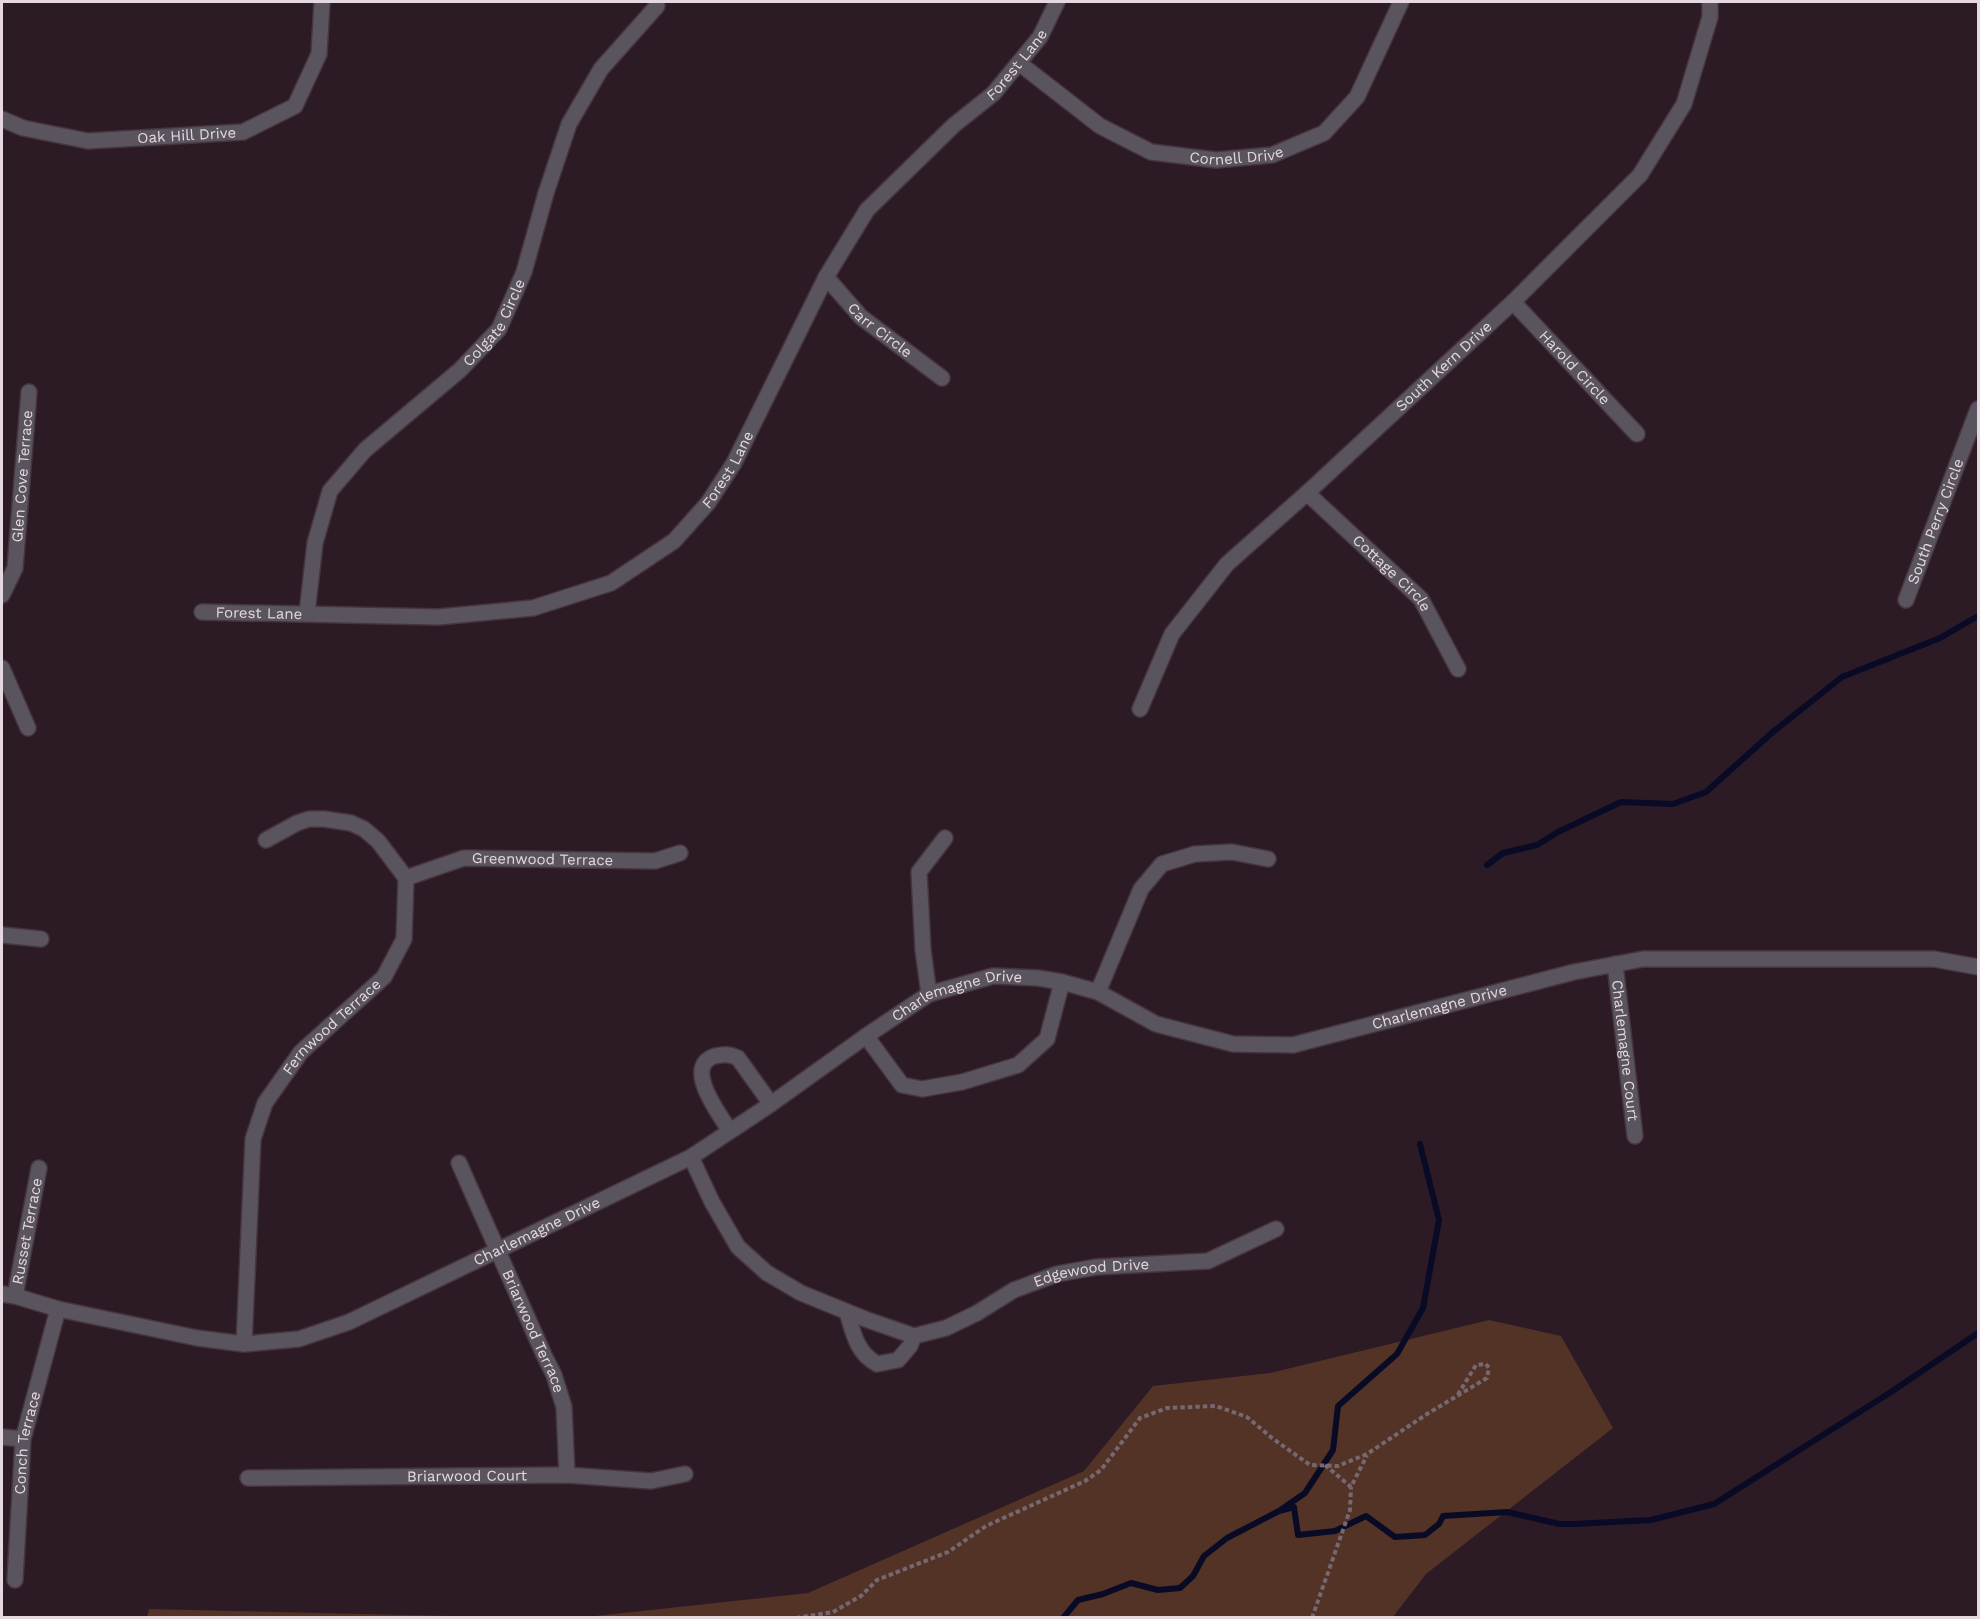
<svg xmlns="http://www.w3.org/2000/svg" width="1980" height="1619" font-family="'Work Sans',sans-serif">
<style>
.green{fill:#523325}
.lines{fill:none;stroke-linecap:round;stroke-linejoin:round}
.stream{stroke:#090a26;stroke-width:6}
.street-casing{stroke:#46353f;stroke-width:18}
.path{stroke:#776771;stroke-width:4;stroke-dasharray:4.5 3;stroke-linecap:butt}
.street{stroke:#59545d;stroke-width:15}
.labels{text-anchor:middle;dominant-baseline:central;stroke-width:4.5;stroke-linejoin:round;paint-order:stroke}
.street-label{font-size:15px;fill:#e5d8e0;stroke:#2c1a25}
</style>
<rect width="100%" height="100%" fill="#2c1a25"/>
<path class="green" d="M1489 1320 1561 1336 1613 1428 1426 1574 1393 1617H586L808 1593 1084 1471 1153 1386 1270 1373Z
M149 1609 496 1617H147Z"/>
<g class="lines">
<path class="stream" d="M1487 865 1503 853 1537 845 1558 832 1621 802 1673 804 1706 792 1774 731 1842 677 1940 638 1978 616
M1279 1511 1294 1507 1298 1535 1335 1531 1366 1516 1395 1537 1425 1535 1439 1524 1443 1516 1507 1512 1559 1524H1574L1651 1520 1714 1504 1891 1392 1978 1333
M1063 1618 1078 1600 1103 1594 1131 1583 1158 1590 1180 1588 1193 1576 1204 1556 1227 1538 1279 1511 1305 1493 1333 1450 1338 1406 1397 1354 1423 1308 1439 1220 1420 1144"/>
<g class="street-casing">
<g id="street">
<path id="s1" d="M1019 63 1100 126 1151 152 1216 160 1272 155 1324 133 1357 97 1401 2"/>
<path id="s2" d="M2 119 23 128 88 141 243 132 295 106 319 54 322 2"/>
<path id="s3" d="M826 277 861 317 942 378"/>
<path id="s4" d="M1513 302 1637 434"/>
<path id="s5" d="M1307 493 1421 599 1458 669"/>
<path id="s6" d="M2 595 15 568 29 392"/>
<path id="s7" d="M1906 600 1978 409"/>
<path id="s8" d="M202 612 438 617 533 608 611 583 674 541 708 503 734 463 826 277 867 210 954 125 993 94 1040 37 1057 2"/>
<path id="s9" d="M307 613 315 543 330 491 365 450 460 370 499 329 524 272 546 193 569 124 601 69 657 6"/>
<path d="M2 668 28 728"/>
<path id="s10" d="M1140 709 1172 634 1227 564 1307 493 1513 302 1640 175 1684 104 1710 17V2"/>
<path id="s11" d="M406 878 464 858 655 861 680 853"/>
<path d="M2 935 41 939"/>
<path id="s12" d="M1615 964 1635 1136"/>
<path d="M1098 992 1141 889 1162 864 1195 854 1232 852 1268 859"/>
<path d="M929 994 923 950 919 872 945 838"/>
<path d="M866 1036 902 1085 922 1089 962 1082 1018 1065 1047 1039 1062 982"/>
<path d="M730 1131C720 1115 682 1066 715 1056 724 1054 730 1054 738 1058L771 1104"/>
<path id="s13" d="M691 1157 712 1202 738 1247 767 1273 801 1293 865 1319 914 1336 946 1328 977 1313 1014 1290 1057 1274 1096 1267 1208 1261 1276 1229"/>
<path id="s14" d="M459 1163 544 1355 554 1375 564 1407 567 1475"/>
<path id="s15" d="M2 1294 15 1296 58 1309 197 1338 244 1344 299 1339 349 1322 691 1157 771 1104 866 1036 929 994 993 976 1038 978 1062 982 1098 992 1156 1024 1233 1044 1293 1045 1574 972 1643 959H1934L1978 967"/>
<path id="s16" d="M15 1296 39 1168"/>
<path d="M847 1312C853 1333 857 1353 877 1364L898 1360 910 1346 914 1336"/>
<path id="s17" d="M244 1344 253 1139 265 1103 301 1052 384 977 404 939 406 878 378 841 364 829 351 823 324 819H309L297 823 266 840"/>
<path d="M2 1437 23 1439"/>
<path id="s18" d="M248 1478 567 1475 651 1481 685 1474"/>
<path id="s19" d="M15 1580 23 1439 58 1309"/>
</g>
</g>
<path class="path" d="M1325 1465 1351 1487 1367 1455
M796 1618 833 1612 861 1596 877 1580 948 1552 986 1526 1085 1481 1101 1470 1140 1418 1167 1408 1216 1406 1247 1417 1272 1438 1310 1465 1338 1466 1367 1454 1427 1414 1487 1378 1489 1368 1486 1364 1476 1365 1457 1396
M1312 1618 1350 1510 1351 1487"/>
<use href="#street" class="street"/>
</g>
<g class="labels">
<g class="street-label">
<text stroke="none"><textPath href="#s8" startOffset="1083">Forest Lane</textPath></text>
<text stroke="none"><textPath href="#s2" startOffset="188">Oak Hill Drive</textPath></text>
<text stroke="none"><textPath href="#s1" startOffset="246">Cornell Drive</textPath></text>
<text stroke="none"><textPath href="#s9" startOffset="362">Colgate Circle</textPath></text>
<text stroke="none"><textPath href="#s3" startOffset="76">Carr Circle</textPath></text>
<text stroke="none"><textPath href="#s10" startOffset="464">South Kern Drive</textPath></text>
<text stroke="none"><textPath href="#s4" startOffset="90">Harold Circle</textPath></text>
<text stroke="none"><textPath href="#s8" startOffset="579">Forest Lane</textPath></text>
<text stroke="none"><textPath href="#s6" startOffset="122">Glen Cove Terrace</textPath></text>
<text stroke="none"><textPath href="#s7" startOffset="84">South Perry Circle</textPath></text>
<text stroke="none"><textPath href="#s5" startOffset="117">Cottage Circle</textPath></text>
<text stroke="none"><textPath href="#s8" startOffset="57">Forest Lane</textPath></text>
<text stroke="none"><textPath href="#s11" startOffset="140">Greenwood Terrace</textPath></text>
<text stroke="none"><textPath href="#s15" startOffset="1050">Charlemagne Drive</textPath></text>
<text stroke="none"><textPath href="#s15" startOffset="1554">Charlemagne Drive</textPath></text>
<text stroke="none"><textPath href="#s17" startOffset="345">Fernwood Terrace</textPath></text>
<text stroke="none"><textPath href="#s12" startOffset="87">Charlemagne Court</textPath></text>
<text stroke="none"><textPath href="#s16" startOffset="66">Russet Terrace</textPath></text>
<text stroke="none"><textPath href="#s15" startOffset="564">Charlemagne Drive</textPath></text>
<text stroke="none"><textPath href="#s13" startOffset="492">Edgewood Drive</textPath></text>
<text stroke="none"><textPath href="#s14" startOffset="184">Briarwood Terrace</textPath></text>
<text stroke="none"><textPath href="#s19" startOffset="138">Conch Terrace</textPath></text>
<text stroke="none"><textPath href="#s18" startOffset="219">Briarwood Court</textPath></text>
</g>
</g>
<rect width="1980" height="1619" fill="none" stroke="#e5d8e0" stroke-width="6"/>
</svg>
